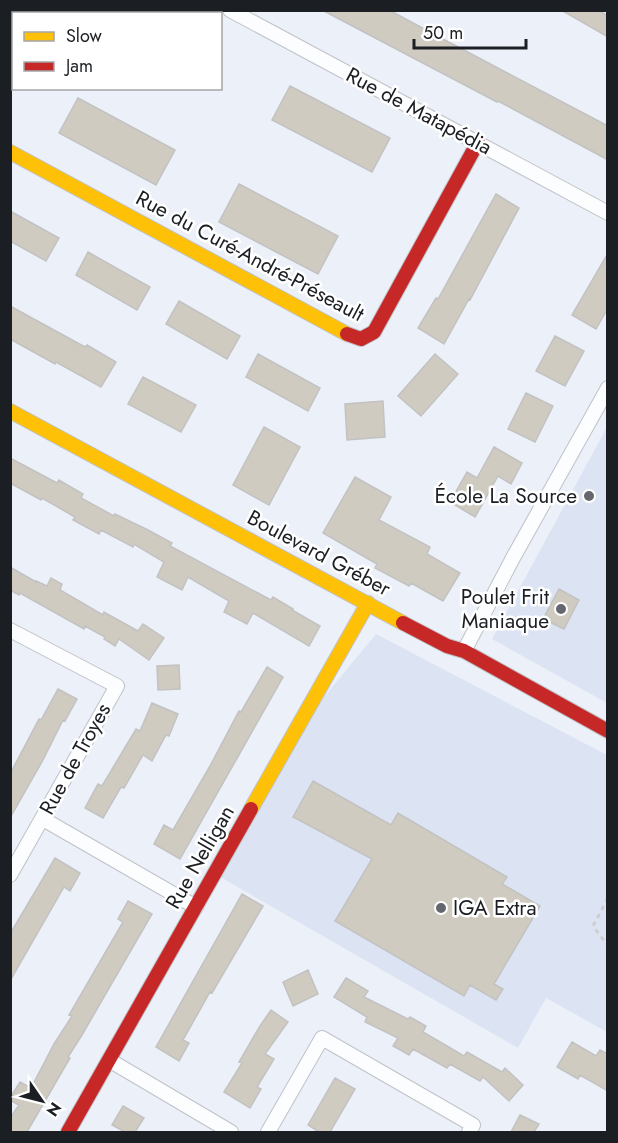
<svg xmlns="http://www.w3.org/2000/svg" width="618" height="1143" font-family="Jost,sans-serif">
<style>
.built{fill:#dce4f3}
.building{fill:#d0cbc0;stroke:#c2c2c3;stroke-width:1.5}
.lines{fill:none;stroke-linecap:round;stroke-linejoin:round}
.street-casing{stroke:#bfc2c8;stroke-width:16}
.slow-casing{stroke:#bfc2c8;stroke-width:16}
.jam-casing{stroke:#bfc2c8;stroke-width:16}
.path{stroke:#ccced1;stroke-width:3;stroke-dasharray:4.5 4.5;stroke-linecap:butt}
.street{stroke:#fcfdfe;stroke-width:14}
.slow{stroke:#ffc107;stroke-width:14}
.jam{stroke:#c62828;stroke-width:14}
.poi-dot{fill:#64686e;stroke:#fff;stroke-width:2}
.labels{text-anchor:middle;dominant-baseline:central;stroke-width:5;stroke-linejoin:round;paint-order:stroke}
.street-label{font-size:21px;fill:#1b1e23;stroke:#fff}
.poi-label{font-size:21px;fill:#1b1e23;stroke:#fff;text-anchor:end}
</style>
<rect width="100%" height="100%" fill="#ecf0f8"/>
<path class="built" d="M607 427V703L492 639Z
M376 634 607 755V1032L546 998 518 1048 215 874 294 733Z"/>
<path class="building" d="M322 10H389L443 39 608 126V160L498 101 497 102Z
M561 10H598L608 16V37Z
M290 86 390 138 372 172 272 120Z
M78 98 175 150 156 185 59 133Z
M239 184 338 236 318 274 219 222Z
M496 194 519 208 470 300 469 299 444 344 418 328 436 298 438 299Z
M10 211 59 238 46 261 10 241Z
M88 252 150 287 137 310 76 275Z
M608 253V308L596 329 572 315Z
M179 301 240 336 227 359 166 324Z
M10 306 85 347 87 345 116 362 101 387 56 362 55 364 10 339Z
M555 336 584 351 565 386 536 371Z
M258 354 320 388 308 411 246 377Z
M435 354 458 374 421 416 398 396Z
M143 377 196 405 181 432 128 404Z
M526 393 553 406 535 442 508 429Z
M383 401 385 437 347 440 345 404Z
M264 427 300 447 269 505 233 485Z
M494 447 522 463 511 484 498 476 475 517 450 502 467 472 477 478Z
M10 458 57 483 59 480 83 494 81 498 114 516 115 514 148 530 172 543 170 546 271 600 273 597 293 609 292 610 320 626 309 646 253 613 247 624 224 612 229 601 188 577 182 590 157 577 164 562 134 544 133 547 101 530 99 534 73 520 75 517 42 498 41 500 10 483Z
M355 477 391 497 379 520 430 547 427 554 460 573 443 601 411 583 409 586 375 568 377 564 323 533Z
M10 567 36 582V581L47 586 51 578 62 584 60 590 103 615 104 612 138 631 143 624 164 638 149 660 119 639 115 646 104 639 105 637 85 626 84 629 20 593 19 595 10 590Z
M559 589 579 600 564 629 543 619Z
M179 665 180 689 158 690 157 666Z
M267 667 283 677 180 859 154 844 164 825 173 830 210 766 239 711 241 712Z
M58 689 77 699 65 721 63 720 43 760 10 818V774L39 719 41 720Z
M152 703 178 714 169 736 166 735 152 761 143 755 124 788 121 787 103 818 85 808 98 784 102 786 136 729 140 731Z
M313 781 391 825 398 813 507 877 502 884 540 906 494 984 503 989 496 1000 470 985 464 996 335 921 372 859 293 817Z
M55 858 80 873 70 891 64 887 10 981V934Z
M242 894 263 906 212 993 210 992 183 1040 189 1043 179 1061 156 1047Z
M128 901 152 914 82 1035 68 1057 70 1058 27 1132H10V1118L19 1105 10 1100V1098L20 1082 31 1088 54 1044 72 1016 69 1015 123 922 118 919Z
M308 970 318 994 293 1006 283 982Z
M346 978 368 991 364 997 408 1019 410 1017 426 1026 423 1032 464 1056 467 1052 502 1072 505 1068 523 1085 509 1101 483 1077 480 1081 450 1064 447 1068 413 1049 409 1055 393 1046 398 1038 365 1022 367 1017 334 997Z
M271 1010 288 1022 265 1054 274 1059 257 1087 261 1089 250 1108 224 1092 242 1063 239 1062 260 1026Z
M572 1042 596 1056 600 1050 608 1054V1091L580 1075 578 1079 557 1067Z
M335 1078 355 1089 330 1132H319L308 1125Z
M123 1106 144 1118 135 1132H125L112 1125Z
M520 1115 539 1124 534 1132H511Z"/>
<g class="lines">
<g class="street-casing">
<path id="street" d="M230 10 608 213
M10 630 117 686 10 875
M464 651 514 556 608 388
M43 819 196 907
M109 1060 231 1132
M268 1132 322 1038 473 1125 469 1132"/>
</g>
<g class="slow-casing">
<path id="slow" d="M10 152 347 334
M10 411 403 623
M251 809 368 603"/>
</g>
<g class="jam-casing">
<path id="jam" d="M347 334 361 339 374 332 478 142
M403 623 447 646 464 651 608 731
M68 1132 251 809"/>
</g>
<path class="path" d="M608 898 593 926 608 946"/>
<use href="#street" class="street"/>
<use href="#slow" class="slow"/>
<use href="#jam" class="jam"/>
</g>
<g class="poi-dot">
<circle cx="589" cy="496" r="6"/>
<circle cx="561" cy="609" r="6"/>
<circle cx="441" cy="908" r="6"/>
</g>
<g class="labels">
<g class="street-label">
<text transform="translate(419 111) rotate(28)">Rue de Matapédia</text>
<text transform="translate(250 256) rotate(28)">Rue du Curé-André-Préseault</text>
<text transform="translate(319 553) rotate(28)">Boulevard Gréber</text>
<text transform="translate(75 759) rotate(-61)">Rue de Troyes</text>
<text transform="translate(200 857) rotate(-60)">Rue Nelligan</text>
</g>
<g class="poi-label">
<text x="577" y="496">École La Source</text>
<text x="549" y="597">Poulet Frit<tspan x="549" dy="24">Maniaque</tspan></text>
<text x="453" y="908" text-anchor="start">IGA Extra</text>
</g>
</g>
<rect width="618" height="1143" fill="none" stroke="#1b1e23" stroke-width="24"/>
<rect x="12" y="12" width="210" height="78" fill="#ffffff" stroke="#a4a5a7" stroke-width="1.5"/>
<rect x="24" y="32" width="30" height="9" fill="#ffc107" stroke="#a4a5a7" stroke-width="1.5"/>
<text x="66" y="42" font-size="18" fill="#1b1e23">Slow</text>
<rect x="24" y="62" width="30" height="9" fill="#c62828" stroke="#a4a5a7" stroke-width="1.5"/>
<text x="66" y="72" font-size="18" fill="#1b1e23">Jam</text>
<g transform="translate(42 1101) rotate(125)" stroke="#ffffff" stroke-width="4.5" paint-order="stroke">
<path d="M0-4.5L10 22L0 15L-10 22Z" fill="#1b1e23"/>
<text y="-9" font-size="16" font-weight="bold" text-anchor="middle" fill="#1b1e23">N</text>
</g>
<path d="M414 39v9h112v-9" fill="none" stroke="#1b1e23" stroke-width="3"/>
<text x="423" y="39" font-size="18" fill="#1b1e23" stroke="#ffffff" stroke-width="4.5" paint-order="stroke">50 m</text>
</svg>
